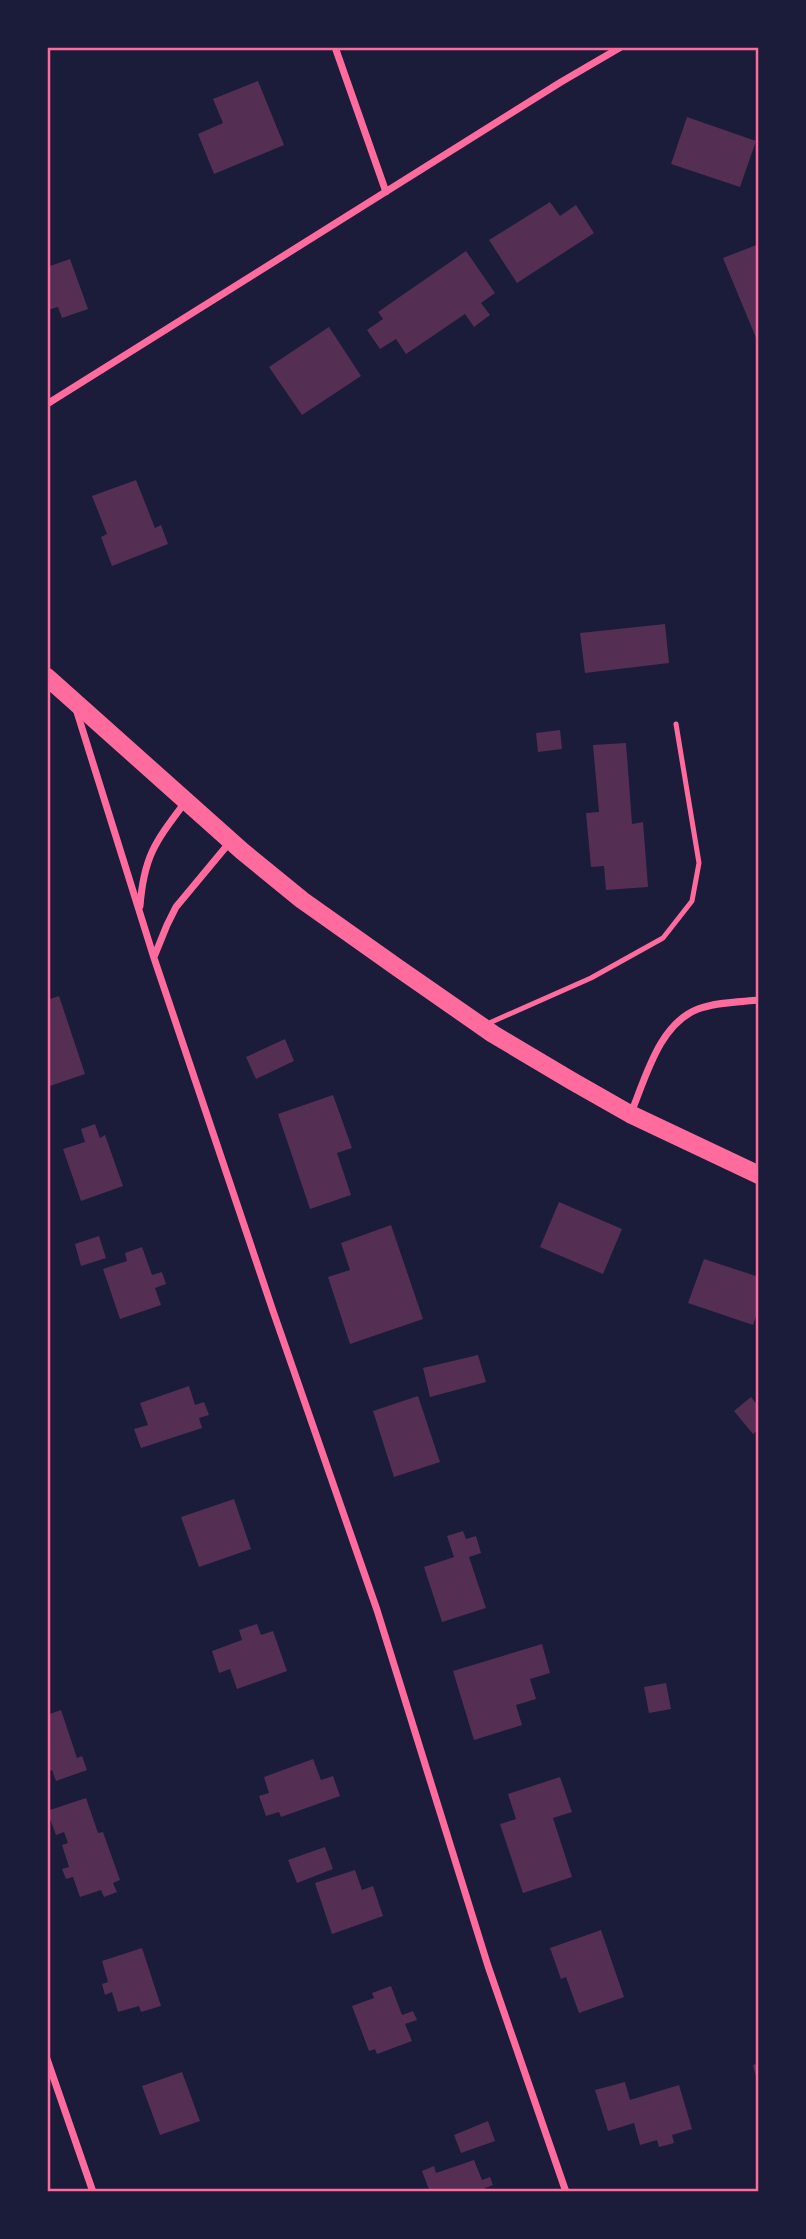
<svg xmlns="http://www.w3.org/2000/svg" width="806" height="2239" font-family="'Sofia Sans Condensed',sans-serif">
<style>
.building{fill:#542f53}
.lines{fill:none;stroke-linecap:round;stroke-linejoin:round}
.service{stroke:#ff6b9d;stroke-width:5}
.minor{stroke:#ff6b9d;stroke-width:7}
.primary{stroke:#ff6b9d;stroke-width:18}
.neatline{fill:none;stroke:#ff6b9d;stroke-width:2.5}
</style>
<rect width="100%" height="100%" fill="#1b1b3a"/>
<path class="building" d="M258 81 284 145 214 174 198 134 223 123 213 99Z
M687 117 756 141 740 187 671 164Z
M550 202 560 216 576 205 594 233 517 283 489 240Z
M759 244V345L723 258Z
M466 251 495 293 481 303 490 315 474 327 465 314 406 354 396 339 380 349 367 330 383 319 378 312Z
M70 259 88 309 62 318 58 307 47 310V267Z
M329 327 361 376 302 415 269 367Z
M136 480 155 528 161 525 168 544 112 566 101 537 107 534 92 496Z
M665 624 669 663 585 673 580 633Z
M560 730 562 749 538 752 536 733Z
M626 743 632 824 643 822 648 887 606 890 604 866 591 867 586 813 599 812 593 745Z
M59 996 85 1074 47 1087V1000Z
M285 1039 294 1061 256 1079 246 1057Z
M333 1095 352 1148 337 1153 351 1195 310 1209 278 1114Z
M95 1124 100 1138 105 1135 123 1186 81 1201 63 1149 85 1142 81 1129Z
M559 1202 622 1229 603 1274 540 1247Z
M391 1225 423 1319 350 1344 328 1277 350 1270 341 1243Z
M99 1236 106 1258 81 1266 75 1244Z
M142 1247 152 1275 162 1272 166 1284 155 1288 161 1305 120 1319 103 1269 127 1261 125 1253Z
M704 1259 759 1277V1307L753 1325 688 1303Z
M478 1355 486 1382 430 1397 423 1368Z
M189 1386 195 1405 204 1402 209 1415 199 1418 202 1428 141 1448 134 1429 148 1425 140 1403Z
M418 1396 440 1462 394 1477 373 1411Z
M751 1397 759 1407V1429L753 1434 734 1411Z
M234 1499 251 1549 199 1567 181 1517Z
M463 1531 466 1539 476 1536 481 1553 469 1557 486 1608 442 1622 424 1567 454 1557 447 1536Z
M257 1624 261 1635 273 1631 287 1671 237 1689 230 1669 219 1673 212 1651 242 1640 239 1630Z
M542 1644 550 1673 530 1679 536 1699 516 1705 522 1725 474 1740 453 1671Z
M666 1683 671 1709 649 1713 644 1687Z
M61 1710 77 1758 82 1756 87 1770 56 1781 52 1770 47 1772V1715Z
M313 1759 321 1780 333 1776 340 1796 281 1817 279 1812 266 1816 259 1796 269 1793 264 1777Z
M560 1777 572 1812 553 1818 572 1877 523 1893 500 1824 516 1819 508 1794Z
M86 1798 98 1833 103 1832 120 1880 113 1883 117 1892 104 1897 101 1890 80 1897 73 1877 66 1879 62 1869 69 1867 62 1845 68 1843 64 1832 56 1835 47 1811Z
M325 1847 333 1869 297 1883 288 1860Z
M355 1870 362 1890 373 1886 383 1916 332 1934 315 1883Z
M601 1930 624 1997 579 2013 566 1977 561 1979 550 1948Z
M142 1948 161 2006 141 2012 139 2006 118 2012 112 1992 105 1995 102 1984 108 1982 102 1961Z
M391 1986 402 2015 413 2011 417 2020 405 2024 412 2041 377 2054 375 2049 369 2051 352 2006 374 1998 372 1993Z
M759 2063V2084H758L753 2065Z
M182 2072 200 2121 160 2135 142 2086Z
M625 2082 630 2100 679 2085 692 2129 672 2135 674 2143 659 2147 657 2140 640 2145 634 2123 608 2131 595 2090Z
M488 2121 495 2141 461 2153 454 2135Z
M474 2160 482 2180 490 2177 493 2185 485 2188 487 2192H430L422 2171 434 2166 436 2173Z"/>
<g class="lines">
<path class="service" d="M487 1024 591 978 663 938 692 901 699 863 676 724"/>
<path class="minor" d="M335 47 386 192
M47 404 561 82 621 47
M76 709 154 958 273 1311 377 1610 488 1966 566 2192
M140 906C144 855 156 841 186 801
M154 957 167 925 176 907 230 842
M631 1113C646 1077 659 1024 698 1009 717 1002 739 1002 759 1000
M47 2059 93 2192"/>
<path class="primary" d="M47 677 242 851 302 900 398 968 493 1034 572 1081 630 1114 759 1175"/>
</g>
<rect width="806" height="2239" fill="none" stroke="#1b1b3a" stroke-width="98"/>
<rect x="49" y="49" width="708" height="2141" class="neatline"/>
</svg>
